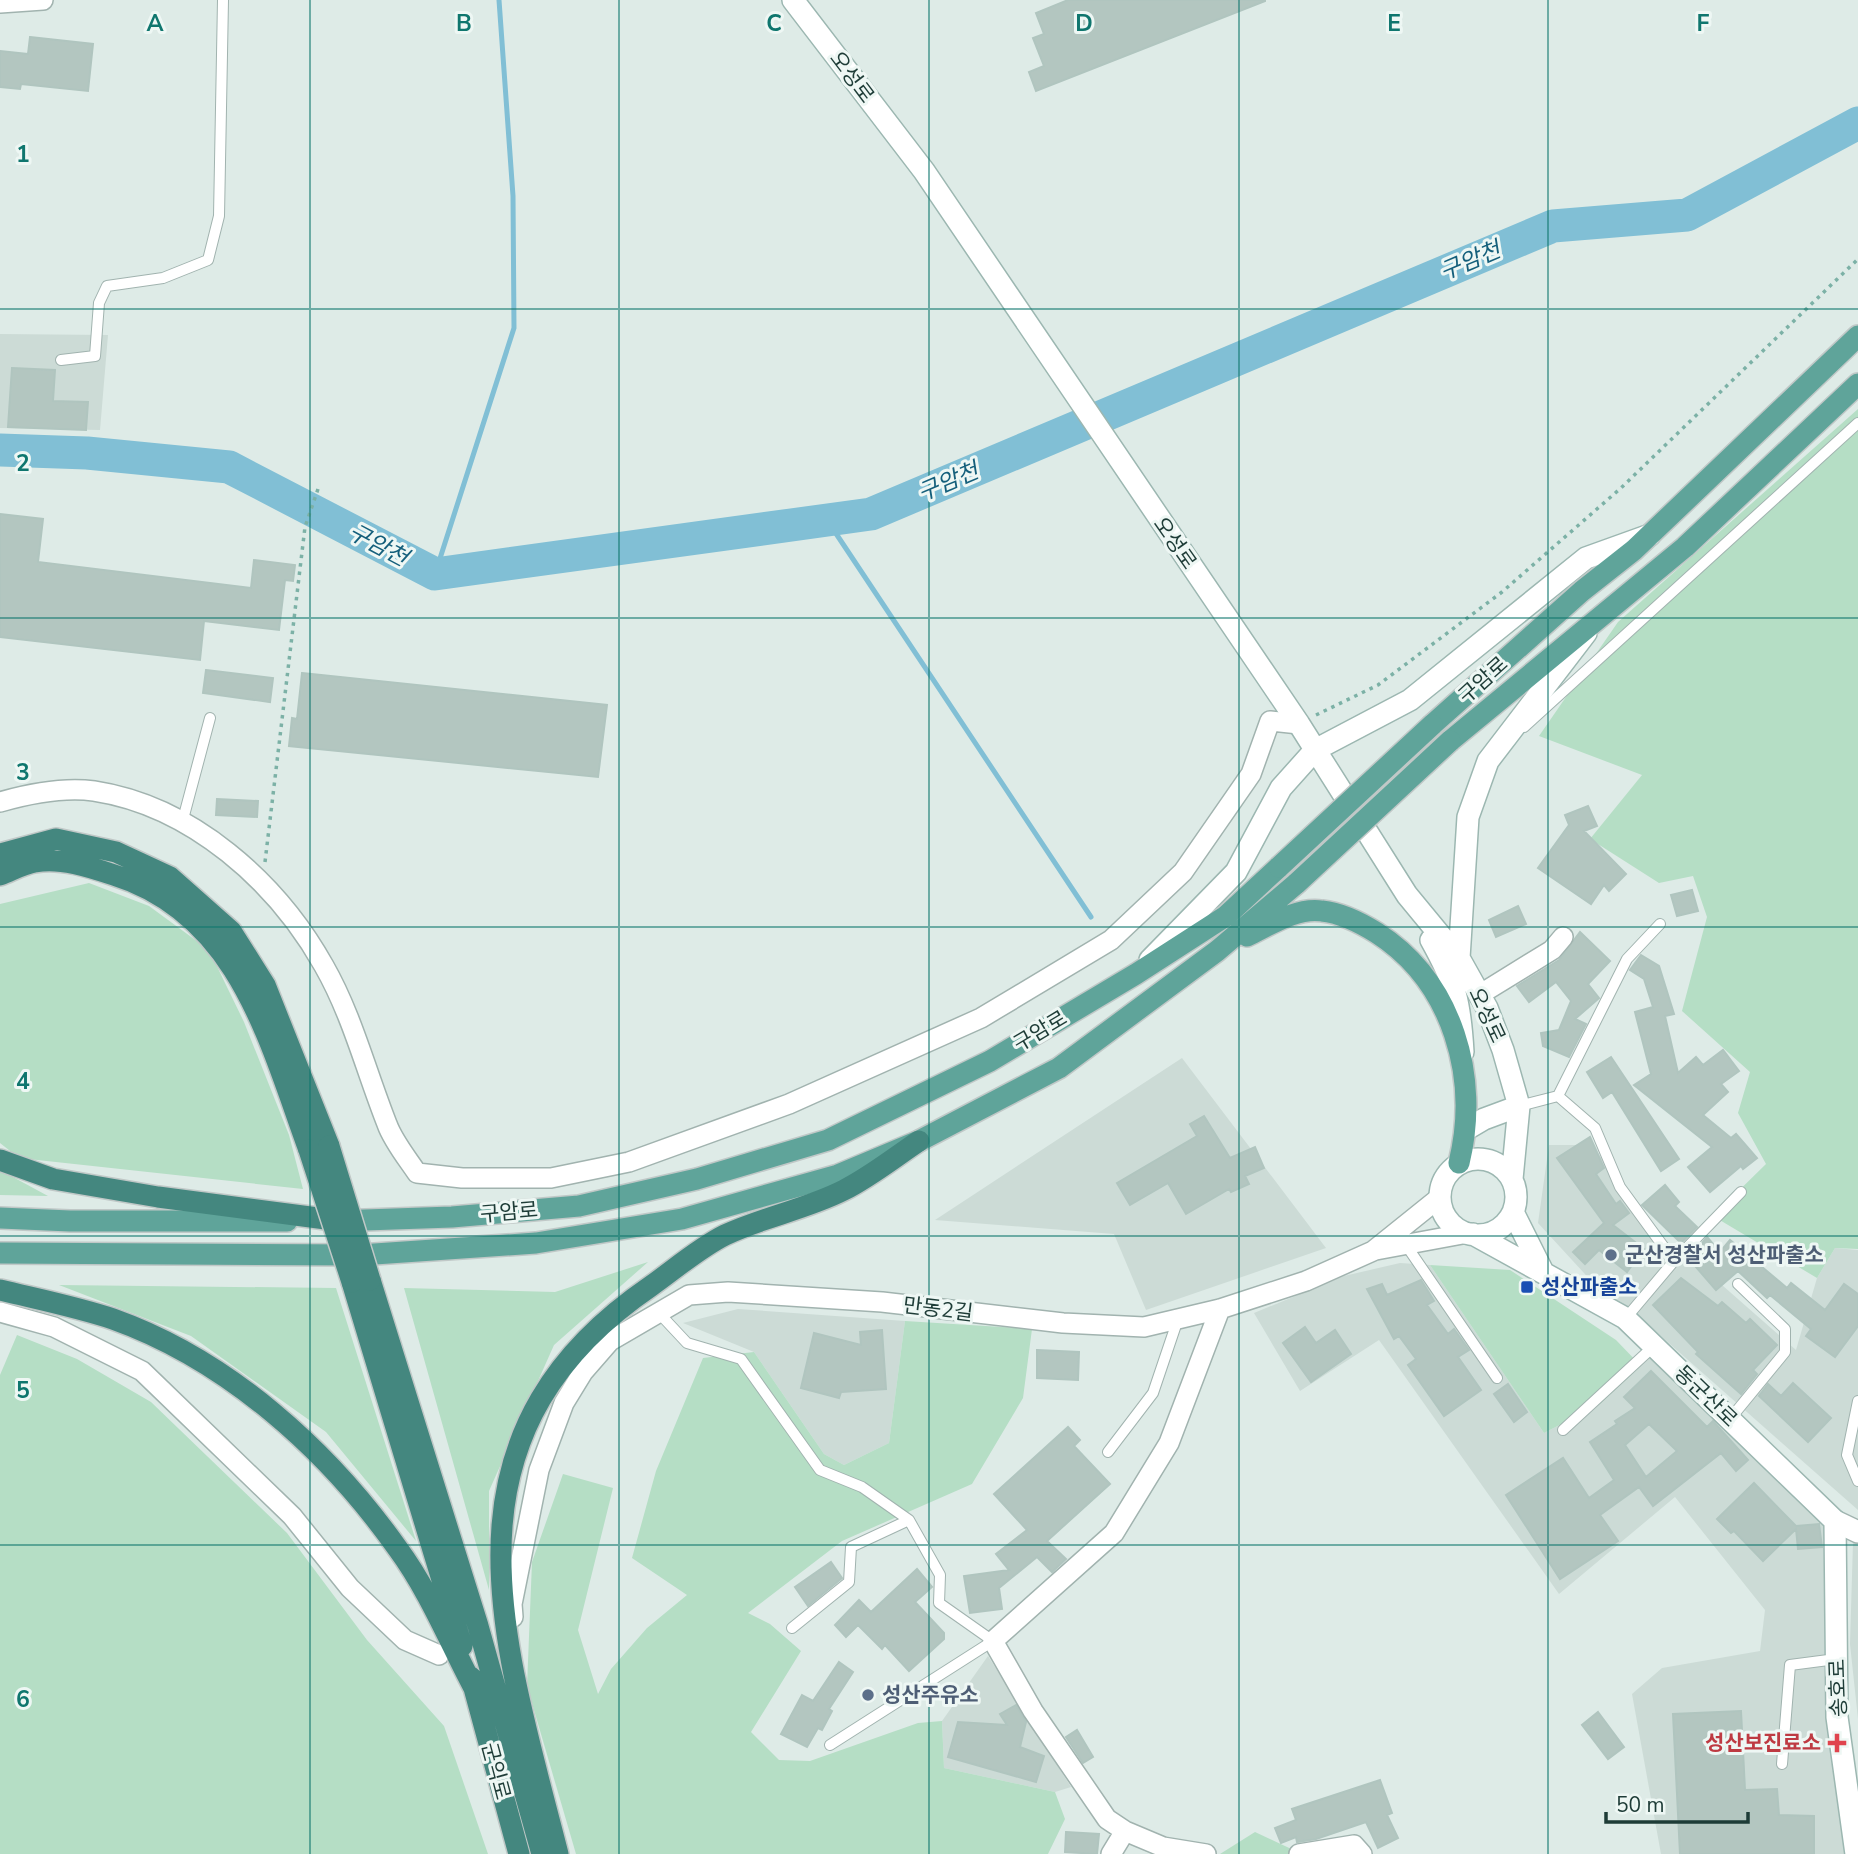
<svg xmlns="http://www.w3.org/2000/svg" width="1858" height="1854" font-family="'Nunito Sans','Noto Sans KR',sans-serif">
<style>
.built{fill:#ccdbd6}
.green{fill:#b5dec5}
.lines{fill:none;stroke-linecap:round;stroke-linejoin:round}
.stream{stroke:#81bfd5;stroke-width:5}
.river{stroke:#81bfd5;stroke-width:33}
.building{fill:#b3c6c0;stroke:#b0c5bf;stroke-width:2;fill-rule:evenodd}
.service-casing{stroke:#a1b3af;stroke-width:12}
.minor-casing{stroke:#a1b3af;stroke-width:22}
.tertiary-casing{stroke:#a1b3af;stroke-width:24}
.secondary-casing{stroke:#9cb7b1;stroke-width:24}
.primary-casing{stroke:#c0c8c7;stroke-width:24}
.trunk-casing{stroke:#c0c8c7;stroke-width:24}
.path{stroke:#7cb1a6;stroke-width:3.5;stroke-dasharray:3.5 5;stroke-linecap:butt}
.service{stroke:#fff;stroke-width:10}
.minor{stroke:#fff;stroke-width:19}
.tertiary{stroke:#fff;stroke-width:21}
.secondary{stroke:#fff;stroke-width:21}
.primary{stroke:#5fa49a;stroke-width:21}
.trunk{stroke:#44877f;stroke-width:21}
.primary-bridge-casing{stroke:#c0c8c7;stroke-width:24;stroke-linecap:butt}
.trunk-bridge-casing{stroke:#c0c8c7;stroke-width:24;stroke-linecap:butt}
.primary-bridge{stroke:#5fa49a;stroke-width:21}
.trunk-bridge{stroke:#44877f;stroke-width:21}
.grid{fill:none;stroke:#0f766e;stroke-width:2;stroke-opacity:0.55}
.service-dot{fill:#5c6f8a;stroke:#eef7f4;stroke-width:2.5}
.transit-dot{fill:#1a4fb4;stroke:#eef7f4;stroke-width:2.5}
.health-dot{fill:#e0444e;stroke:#eef7f4;stroke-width:2.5}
.labels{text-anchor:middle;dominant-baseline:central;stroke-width:6;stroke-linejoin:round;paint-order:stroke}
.street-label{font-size:21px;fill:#1e3c37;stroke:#eef7f4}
.service-label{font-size:21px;font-weight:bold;fill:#4e5e75;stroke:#eef7f4;text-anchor:start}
.transit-label{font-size:21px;font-weight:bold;fill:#164399;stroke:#eef7f4;text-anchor:start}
.health-label{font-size:21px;font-weight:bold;fill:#be3a42;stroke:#eef7f4;text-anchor:end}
.water-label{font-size:23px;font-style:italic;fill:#145f7b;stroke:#eef7f4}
.grid-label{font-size:23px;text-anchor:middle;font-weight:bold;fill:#0f766e;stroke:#eef7f4;stroke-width:6;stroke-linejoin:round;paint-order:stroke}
</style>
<rect width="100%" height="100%" fill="#deebe7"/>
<path class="built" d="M0 334 108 335 100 430 0 428Z
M1182 1058 1326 1248 1146 1310 1114 1234 935 1220Z
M1549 1145H1593L1667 1260 1689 1256 1796 1350 1817 1278 1835 1248 1858 1250V1510L1645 1322 1595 1285 1538 1223Z
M1400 1263 1430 1265 1544 1433 1600 1404 1652 1356 1829 1524 1845 1854H1661L1632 1694 1662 1668 1760 1651 1765 1610 1675 1497 1559 1594 1379 1340 1300 1391 1254 1313 1344 1276Z
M738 1309 905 1321 889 1443 844 1465 824 1454 754 1352 683 1323Z
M1853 1542 1858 1545V1719L1850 1644Z
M988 1656 1071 1787 1055 1792 944 1768 942 1721Z"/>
<path class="green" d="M1858 409V1249L1835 1248 1817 1278 1713 1216 1766 1164 1738 1113 1750 1072 1682 1011 1707 917 1693 876 1659 883 1590 839 1642 775 1539 736 1618 622Z
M89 883 149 906 209 950 244 1022 289 1135 303 1189 19 1158 0 1143V904Z
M0 1170 48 1196 0 1195Z
M648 1262 554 1345 489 1491V1590L404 1288 555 1292Z
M1430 1265 1510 1270 1616 1340 1641 1366 1600 1404 1544 1433Z
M59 1285 336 1288 416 1541 326 1432 191 1336Z
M905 1321 1032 1329 1023 1398 972 1484 842 1541 748 1613 770 1624 801 1651 751 1732 779 1760 810 1761 918 1723 942 1721 944 1768 1055 1792 1065 1819 1048 1854H576L527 1686 532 1562 563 1474 613 1488 578 1630 598 1694 611 1669 647 1628 687 1595 632 1558 656 1471 703 1358 754 1352 824 1454 844 1465 889 1443Z
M17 1335 77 1359 151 1402 287 1533 367 1640 444 1726 488 1854H0V1375Z
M1255 1832 1302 1854H1220Z"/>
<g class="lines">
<path class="stream" d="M827 520 1091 917
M435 574 514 328 513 196 499 0"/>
<path class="river" d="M0 450 87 453 229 467 435 574 871 514 1553 226 1687 215 1858 123"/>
</g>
<path class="building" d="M1068 0H1265V1L1036 91 1029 72 1044 66 1033 38 1044 34 1036 13Z
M30 37 93 44 88 91 21 84 20 89 0 87V51L28 54Z
M12 368 55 370 53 401 88 402 86 430 8 427Z
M0 514 43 519 38 562 251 588 254 560 295 565 293 581 285 580 279 630 204 621 200 660 0 637Z
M206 670 273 678 270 702 203 693Z
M302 673 607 705 598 777 289 746 292 718 297 719Z
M217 799 258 801 257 817 216 815Z
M1588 806 1597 826 1584 831 1626 874 1609 891 1604 885 1591 904 1538 868 1569 825 1565 815Z
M1692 890 1698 911 1677 916 1671 895Z
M1518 906 1526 924 1496 937 1489 920Z
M1580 932 1610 961 1588 984 1599 998 1575 1019 1586 1024 1569 1057 1543 1046 1541 1033 1559 1030 1571 1001 1556 982 1529 1002 1517 986 1559 960Z
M1641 955 1659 966 1674 1014 1665 1016 1678 1073 1696 1057 1703 1065 1723 1050 1739 1071 1721 1084 1728 1092 1703 1115 1731 1138 1736 1134 1757 1158 1743 1169 1741 1166 1710 1192 1688 1167 1712 1147 1634 1085 1651 1074 1635 1012 1653 1007 1644 979 1630 970Z
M1611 1057 1679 1159 1661 1171 1612 1092 1603 1098 1587 1072Z
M1204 1116 1230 1158 1255 1147 1264 1168 1245 1176 1249 1184 1231 1192 1229 1189 1186 1214 1168 1183 1130 1205 1117 1183 1197 1136 1190 1124Z
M1590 1137 1604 1168 1596 1174 1616 1204 1620 1201 1629 1213 1613 1225 1644 1249 1627 1272 1599 1250 1585 1264 1573 1252 1604 1223 1557 1158Z
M1665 1185 1679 1202 1675 1206 1697 1227 1681 1243 1642 1205Z
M1707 1237 1720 1252 1730 1240 1787 1288 1791 1283 1825 1310 1844 1284 1858 1294V1326L1835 1357 1806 1336 1811 1329 1770 1295 1767 1298 1738 1271 1716 1290 1689 1259Z
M1681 1278 1718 1306 1722 1302 1746 1323 1750 1319 1777 1345 1753 1370 1757 1374 1741 1394 1696 1354 1698 1352 1653 1305Z
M1421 1280 1434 1301 1427 1305 1448 1334 1454 1329 1469 1350 1458 1357 1481 1390 1444 1416 1408 1365 1416 1359 1399 1336 1394 1339 1367 1289 1382 1284 1387 1295Z
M1305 1327 1316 1343 1335 1330 1351 1354 1311 1382 1283 1343Z
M882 1330 886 1389 841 1392 839 1398 801 1388 814 1333 861 1345 860 1332Z
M1037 1350 1079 1352 1078 1380 1037 1378Z
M1651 1371 1707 1427 1713 1421 1748 1460 1736 1471 1721 1453 1653 1506 1639 1487 1600 1515 1618 1541 1560 1579 1506 1495 1563 1458 1589 1498 1614 1480 1590 1442 1617 1424 1615 1421 1635 1408 1624 1397ZM1649 1424 1677 1451 1646 1477 1625 1445Z
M1793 1383 1831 1418 1808 1442 1759 1396 1768 1384 1781 1396Z
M1508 1384 1527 1412 1514 1422 1494 1394Z
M1068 1427 1080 1440 1074 1446 1110 1484 1047 1541 1066 1559 1052 1572 1037 1557 999 1588 1002 1609 970 1613 964 1576 1009 1570 996 1554 1027 1530 994 1494Z
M1754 1483 1796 1526 1819 1524 1822 1547 1798 1549 1796 1529 1763 1561 1734 1531 1731 1533 1717 1519Z
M831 1562 842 1578 808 1606 795 1587Z
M917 1569 932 1587 915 1602 944 1633V1639L909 1671 885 1645 882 1649 858 1625 846 1637 835 1625 859 1600 871 1612Z
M839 1662 853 1672 829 1709 832 1711 822 1730 818 1728 807 1747 781 1734 802 1695 813 1701Z
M1016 1705 1026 1722 1020 1747 1044 1756 1036 1782 948 1757 958 1722 1007 1725 1000 1714Z
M1741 1711 1745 1790 1777 1789 1779 1815 1814 1816V1854H1680L1673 1714Z
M1598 1712 1624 1747 1608 1759 1582 1725Z
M1077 1730 1093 1757 1083 1763 1066 1737Z
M1380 1780 1392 1813 1387 1815 1398 1838 1378 1848 1366 1822 1316 1839 1297 1842 1296 1837 1281 1843 1275 1828 1296 1820 1292 1809Z
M1066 1832 1099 1834 1097 1854 1065 1852Z"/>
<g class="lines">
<g class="service-casing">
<path id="service" d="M61 360 95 356 99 303 107 286 163 278 208 260 219 216 223 0
M1524 727 1858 423
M182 823 210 718
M1558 1096 1595 1128 1620 1187 1674 1261
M1519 1106 1558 1096 1627 959 1660 924
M1406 1245 1497 1378
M658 1312 687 1343 741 1359 820 1470 862 1487 909 1520 940 1575 939 1603 993 1641 830 1745
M1626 1318 1674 1261 1741 1192
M1858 1401 1847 1455 1858 1481
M1730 1419 1785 1352V1329L1738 1284
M1563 1430 1654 1346
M1108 1452 1153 1393 1178 1319
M792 1628 849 1582 851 1547 909 1520
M1782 1764 1790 1665 1836 1659"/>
</g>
<g class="minor-casing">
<path id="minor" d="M0 3 43 0
M0 802C28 794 65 787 94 791 192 806 277 882 324 966 352 1015 366 1071 387 1124 393 1141 407 1158 417 1173L462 1178H551L629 1162 789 1104 981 1018 1111 940 1183 872 1251 774 1270 721 1299 724
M1479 995 1552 950 1563 937
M1376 1250 1468 1233
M0 1312 54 1327 142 1371 292 1516 350 1588 405 1640 439 1655
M513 1617 512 1604 539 1470 564 1403 583 1372 610 1341 689 1295 728 1292 882 1302 1063 1323 1144 1327 1220 1309 1306 1281 1373 1251 1439 1198
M1111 1854 1125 1831
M1206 1854 1163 1847 1125 1831 1107 1819 1033 1711 993 1641 1114 1533 1169 1443 1220 1309
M1299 1854 1354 1845 1362 1854"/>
</g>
<g class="tertiary-casing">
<path id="tertiary" d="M1835 1521 1858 1532"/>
</g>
<g class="secondary-casing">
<path id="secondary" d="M793 0 924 171 1299 724 1407 895 1459 958 1487 1008 1503 1050 1519 1106 1512 1179
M1431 940C1456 985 1460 1001 1463 1052
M1459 958 1468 817 1488 761 1586 633
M1150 960 1236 872 1281 788 1315 750 1410 700 1586 558 1650 535
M1467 1129 1484 1119 1519 1106
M1440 1197a38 38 0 1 1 76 0a38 38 0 1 1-76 0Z
M1513 1212 1543 1272
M1473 1234 1625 1318 1835 1521 1837 1717 1856 1854"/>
</g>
<g class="primary-casing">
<path id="primary" d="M1432 725 1582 591 1634 550 1858 336
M1450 741 1685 547 1858 384
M1247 936C1270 925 1297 907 1322 911 1341 913 1361 923 1377 933 1453 982 1480 1077 1459 1163
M0 1218 70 1221H287
M336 1221 452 1217 579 1206 697 1179 828 1140 990 1061 1136 974 1226 916 1279 867
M0 1253 360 1255 536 1243 682 1219 838 1175 919 1141 1059 1068 1217 951 1297 883"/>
</g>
<g class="trunk-casing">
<path id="trunk" d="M0 854 56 839 116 852 170 877 231 931 265 985 329 1146
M0 875C11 871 23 864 35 862 60 857 90 867 114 875 239 914 269 1041 309 1150
M0 1160 53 1179 158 1197 341 1221
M370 1280 478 1626 542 1854
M352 1282 462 1646
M0 1290C37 1299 77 1307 113 1319 228 1360 328 1450 398 1549 429 1591 450 1643 474 1688
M471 1677 519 1854
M558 1854C503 1638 430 1437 651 1286 675 1269 699 1248 725 1235 763 1217 807 1209 844 1190 870 1177 895 1157 919 1141"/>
</g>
<path class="path" d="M1316 715 1378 685 1502 592 1621 488 1858 259
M265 862 305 527 318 489"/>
<use href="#service" class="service"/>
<use href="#minor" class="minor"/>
<use href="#tertiary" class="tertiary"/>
<use href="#secondary" class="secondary"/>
<use href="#primary" class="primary"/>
<use href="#trunk" class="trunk"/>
<g class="primary-bridge-casing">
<path id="primary-bridge" d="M1279 867 1432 725
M1297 883 1450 741"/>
</g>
<g class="trunk-bridge-casing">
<path id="trunk-bridge" d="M329 1146 370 1280
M309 1150 352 1282"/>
</g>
<use href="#primary-bridge" class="primary-bridge"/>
<use href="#trunk-bridge" class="trunk-bridge"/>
</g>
<path class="grid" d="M310 0V1854M619 0V1854M929 0V1854M1239 0V1854M1548 0V1854M0 309H1858M0 618H1858M0 927H1858M0 1236H1858M0 1545H1858"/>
<g class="service-dot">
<circle cx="1611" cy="1255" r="7"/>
<circle cx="868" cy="1695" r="7"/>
</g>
<rect class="transit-dot" x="1520" y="1280" width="14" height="14" rx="3.5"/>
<path class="health-dot" d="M1833.5 1732.5h7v7h7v7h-7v7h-7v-7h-7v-7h7z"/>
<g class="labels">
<g class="street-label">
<text transform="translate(852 77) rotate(53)">오성로</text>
<text transform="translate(1175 543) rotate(55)">오성로</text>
<text transform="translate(1483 680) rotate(-42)">구암로</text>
<text transform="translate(1487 1015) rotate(65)">오성로</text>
<text transform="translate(1040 1031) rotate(-31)">구암로</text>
<text transform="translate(509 1212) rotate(-5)">구암로</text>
<text transform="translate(938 1309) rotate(7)">만동2길</text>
<text transform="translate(1706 1396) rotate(44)">동군산로</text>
<text transform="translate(1838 1688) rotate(-92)">송호로</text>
<text transform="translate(496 1771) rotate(75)">군익로</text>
</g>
<g class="service-label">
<text x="1625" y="1255">군산경찰서 성산파출소</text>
<text x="882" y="1695">성산주유소</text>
</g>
<g class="transit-label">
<text x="1541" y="1287">성산파출소</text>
</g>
<g class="health-label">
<text x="1821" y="1743">성산보진료소</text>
</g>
<g class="water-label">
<text transform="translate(1470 261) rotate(-23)">구암천</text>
<text transform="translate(948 482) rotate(-23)">구암천</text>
<text transform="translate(378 545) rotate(28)">구암천</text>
</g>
</g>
<g class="grid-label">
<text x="155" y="31">A</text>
<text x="464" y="31">B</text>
<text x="774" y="31">C</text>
<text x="1084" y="31">D</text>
<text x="1394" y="31">E</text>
<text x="1703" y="31">F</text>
<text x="23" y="162">1</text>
<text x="23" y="471">2</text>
<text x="23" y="780">3</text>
<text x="23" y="1089">4</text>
<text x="23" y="1398">5</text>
<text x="23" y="1707">6</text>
</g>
<path d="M1606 1812v10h142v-10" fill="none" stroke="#1e3c37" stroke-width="3.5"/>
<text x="1616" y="1812" font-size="21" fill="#1e3c37" stroke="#eef7f4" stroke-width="5" paint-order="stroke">50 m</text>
</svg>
